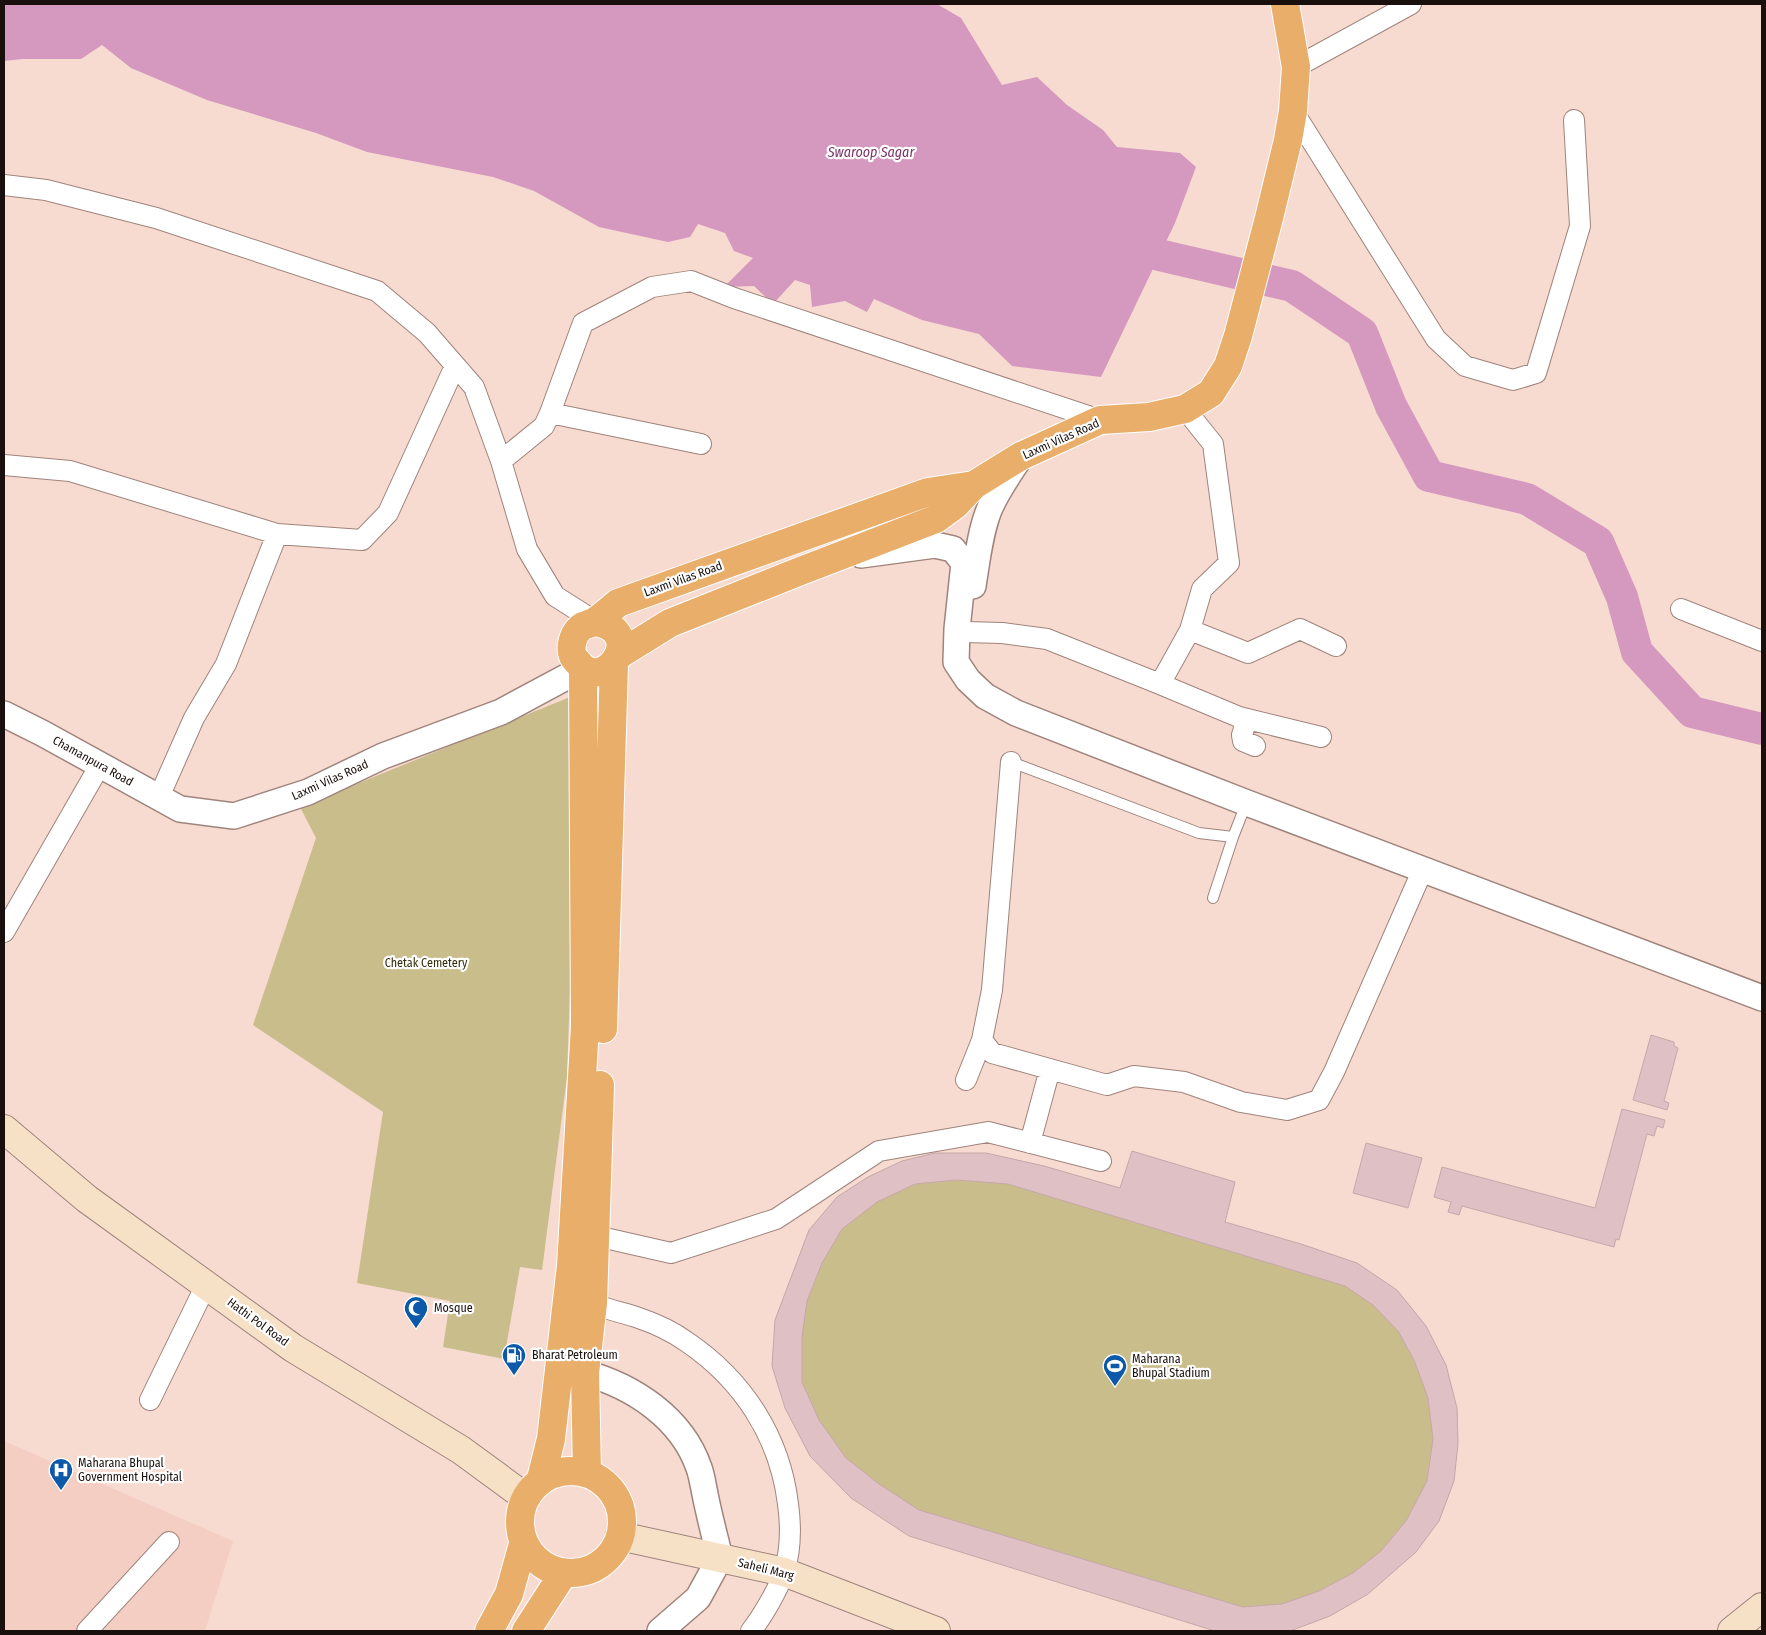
<svg xmlns="http://www.w3.org/2000/svg" width="1766" height="1635" font-family="'Fira Sans Condensed',sans-serif">
<style>
.built{fill:#f4cec2}
.green{fill:#c9bd8c}
.water{fill:#d598bf}
.lines{fill:none;stroke-linecap:round;stroke-linejoin:round}
.river{stroke:#d598bf;stroke-width:32}
.building{fill:#dfc0c4;stroke:#c6a8ab;fill-rule:evenodd}
.service-casing{stroke:#9f847c;stroke-width:12}
.minor-casing{stroke:#9f847c;stroke-width:22}
.tertiary-casing{stroke:#9f847c;stroke-width:28}
.secondary-casing{stroke:#9f847c;stroke-width:30}
.trunk-casing{stroke:#fff;stroke-width:30}
.service{stroke:#fff;stroke-width:10}
.minor{stroke:#fff;stroke-width:20}
.tertiary{stroke:#fff;stroke-width:25}
.secondary{stroke:#f6e1c7;stroke-width:28}
.trunk{stroke:#e8ae6a;stroke-width:28}
.labels{text-anchor:middle;dominant-baseline:central;stroke-width:4.5;stroke-linejoin:round;paint-order:stroke}
.street-label{font-size:12px;fill:#190f0c;stroke:#fff}
.park-label{font-size:12px;fill:#332c0d;stroke:#fff}
.poi-label{font-size:12px;fill:#190f0c;stroke:#fff;text-anchor:start}
.water-label{font-size:14px;font-style:italic;fill:#7a3264;stroke:#fff}
</style>
<rect width="100%" height="100%" fill="#f7dad0"/>
<path class="built" d="M4 1441 233 1541 205 1631H4Z"/>
<path class="green" d="M570 697 574 872 567 1077 542 1270 520 1267 504 1359 443 1347 450 1301 357 1283 383 1112 253 1025 316 838 300 807Z
M1132 1151 1235 1182 1225 1222 1301 1244 1357 1263 1397 1290 1426 1326 1446 1365 1457 1408 1458 1444 1454 1481 1439 1521 1416 1552 1368 1594 1330 1616 1290 1631H1215L909 1536 851 1498 810 1456 772 1366 775 1320 809 1230 837 1197 868 1177 902 1161 935 1153H986L1044 1166 1120 1188Z"/>
<path class="water" d="M4 4H937L961 18 1002 85 1037 77 1067 105 1103 130 1117 147 1180 153 1196 167 1175 223 1101 377 1012 366 979 334 922 320 874 299 867 312 845 301 812 307 810 285 795 280 773 304 754 286 724 287 753 258 734 251 725 233 698 224 690 237 668 242 599 227 534 191 493 177 367 152 316 133 207 100 131 68 102 45 81 59H22L4 61Z"/>
<g class="lines">
<path class="river" d="M1159 255 1292 286 1362 333 1391 406 1429 476 1527 499 1598 542 1622 597 1637 652 1692 712 1762 729"/>
</g>
<path class="building" d="M1651 1035 1674 1042V1046L1678 1048 1664 1101 1669 1103 1667 1110 1633 1100Z
M1622 1109 1665 1120 1663 1128 1657 1126 1654 1136 1647 1134 1619 1240 1616 1239 1614 1247 1462 1206 1459 1215 1448 1212 1451 1202 1434 1197 1442 1167 1595 1208Z
M1366 1143 1422 1158 1408 1208 1353 1193Z
M1132 1151 1235 1182 1225 1222 1301 1244 1357 1263 1397 1290 1426 1326 1446 1365 1457 1408 1458 1444 1454 1481 1439 1521 1416 1552 1368 1594 1330 1616 1290 1631H1215L909 1536 851 1498 810 1456 785 1408 772 1366 775 1320 809 1230 837 1197 868 1177 902 1161 935 1153H986L1044 1166 1120 1188ZM957 1180 1008 1184 1345 1286 1373 1305 1398 1331 1414 1360 1428 1398 1433 1439 1427 1481 1406 1521 1381 1551 1353 1573 1319 1591 1282 1604 1243 1607 919 1510 879 1484 846 1458 819 1420 802 1382V1337L807 1301 822 1263 842 1229 877 1202 915 1184Z"/>
<g class="lines">
<g class="service-casing">
<path id="service" d="M1011 762 1199 833 1233 837 1246 804
M1213 898 1233 837"/>
</g>
<g class="minor-casing">
<path id="minor" d="M1296 67 1411 4
M1293 111 1436 339 1465 366 1513 380 1536 373 1580 226 1574 120
M4 185 46 190 156 218 377 291 427 333 474 387 501 461 527 549 555 596 596 622
M550 413 583 323 652 287 691 281 734 298 1100 420
M501 461 544 426 550 413 701 444
M4 465 70 471 277 534 362 540 388 513 455 366
M1681 609 1762 641
M1190 630 1248 653 1300 629 1336 646
M965 632 1002 633 1047 639 1160 684 1190 630 1202 589 1229 563 1213 444 1185 409
M1160 684 1239 717 1321 737
M1247 719 1242 735 1243 741 1255 746
M1011 762 992 990 982 1040 992 1053 1107 1085 1134 1076 1184 1082 1241 1102 1287 1110 1319 1100 1334 1072 1423 869
M159 797 194 718 226 664 277 534
M4 932 100 765
M966 1080 982 1040
M1030 1143 1050 1069
M583 1233 671 1253 776 1219 879 1151 988 1132 1101 1161
M593 1303C607 1310 621 1312 636 1317 654 1323 672 1331 687 1342 743 1380 780 1437 788 1504 791 1526 791 1550 784 1572 779 1588 762 1617 751 1631
M150 1400 206 1285
M87 1631 169 1542"/>
</g>
<g class="tertiary-casing">
<path id="tertiary" d="M861 555 935 545 953 549 964 563 957 629 956 662 968 680 985 696 1016 713 1247 803 1762 998
M973 586C977 561 980 533 989 510 997 491 1009 474 1021 456
M4 714 42 733 180 809 234 816 308 792 383 756 501 712 583 668
M585 1373C633 1386 682 1418 699 1468 702 1476 703 1485 705 1494 709 1515 715 1537 720 1558L698 1598 660 1631"/>
</g>
<g class="secondary-casing">
<path id="secondary" d="M4 1129 87 1199 293 1348 461 1450 525 1497
M620 1536 784 1572 936 1631
M1732 1631 1762 1607"/>
</g>
<g class="trunk-casing">
<path id="trunk" d="M596 622C648 632 605 693 580 665 578 662 574 659 573 656 569 646 574 631 583 626 588 624 593 623 597 620 604 615 611 609 618 603L928 492 974 485 1021 456 1100 420 1149 417 1185 409 1211 393 1228 366 1238 336 1269 218 1288 140 1293 111 1296 67 1285 4
M620 654 670 623 798 572 936 519 955 505 974 485
M603 1029 614 664
M520 1522a51 51 0 1 1 102 0a51 51 0 1 1-102 0Z
M587 1473 585 1373 593 1303 600 1085
M541 1479 551 1439 571 1266 585 1026 583 668
M489 1631 509 1594 523 1544
M526 1631 563 1574"/>
</g>
<use href="#service" class="service"/>
<use href="#minor" class="minor"/>
<use href="#tertiary" class="tertiary"/>
<use href="#secondary" class="secondary"/>
<use href="#trunk" class="trunk"/>
</g>
<defs>
<g id="mosque-pin" transform="scale(1.25)"><path d="M0 17L-7.5 6A9.5 9.5 0 1 1 7.5 6Z" fill="#0b59a8" stroke="#fff"/><path d="M3.5-4.9A6 6 0 1 0 3.5 4.9A5 5 0 1 1 3.5-4.9Z" fill="#fff"/></g>
<g id="fuel-pin" transform="scale(1.25)"><path d="M0 17L-7.5 6A9.5 9.5 0 1 1 7.5 6Z" fill="#0b59a8" stroke="#fff"/><path d="M-5.5-6h7V0h2V4h1.3V-2.5L3-4.5l.8-.8L6-3V5H2.5V1h-1V6h-7ZM-4.2-4.7v3.2H.2V-4.7Z" fill="#fff"/></g>
<g id="stadium-pin" transform="scale(1.25)"><path d="M0 17L-7.5 6A9.5 9.5 0 1 1 7.5 6Z" fill="#0b59a8" stroke="#fff"/><path d="M0-5a6.5 5 0 1 0 0 10a6.5 5 0 1 0 0-10ZM-3.5-1.8h7v3.6h-7Z" fill="#fff"/></g>
<g id="hospital-pin" transform="scale(1.25)"><path d="M0 17L-7.5 6A9.5 9.5 0 1 1 7.5 6Z" fill="#0b59a8" stroke="#fff"/><path d="M-5-5h3v3.5h4V-5h3V5h-3V1.5h-4V5h-3Z" fill="#fff"/></g>
</defs>
<g fill-rule="evenodd">
<use href="#mosque-pin" x="416" y="1308"/>
<use href="#fuel-pin" x="514" y="1355"/>
<use href="#stadium-pin" x="1115" y="1366"/>
<use href="#hospital-pin" x="61" y="1470"/>
</g>
<g class="labels">
<g class="street-label">
<text transform="translate(1061 439) rotate(-24)">Laxmi Vilas Road</text>
<text transform="translate(683 579) rotate(-20)">Laxmi Vilas Road</text>
<text transform="translate(93 761) rotate(29)">Chamanpura Road</text>
<text transform="translate(330 780) rotate(-24)">Laxmi Vilas Road</text>
<text transform="translate(258 1322) rotate(36)">Hathi Pol Road</text>
<text transform="translate(766 1569) rotate(14)">Saheli Marg</text>
</g>
<g class="park-label">
<text x="426" y="963">Chetak Cemetery</text>
</g>
<g class="poi-label">
<text x="434" y="1308">Mosque</text>
<text x="532" y="1355">Bharat Petroleum</text>
<text x="1132" y="1359">Maharana<tspan x="1132" dy="14">Bhupal Stadium</tspan></text>
<text x="78" y="1463">Maharana Bhupal<tspan x="78" dy="14">Government Hospital</tspan></text>
</g>
<g class="water-label">
<text x="871" y="152">Swaroop Sagar</text>
</g>
</g>
<rect width="1766" height="1635" fill="none" stroke="#190f0c" stroke-width="10"/>
</svg>
